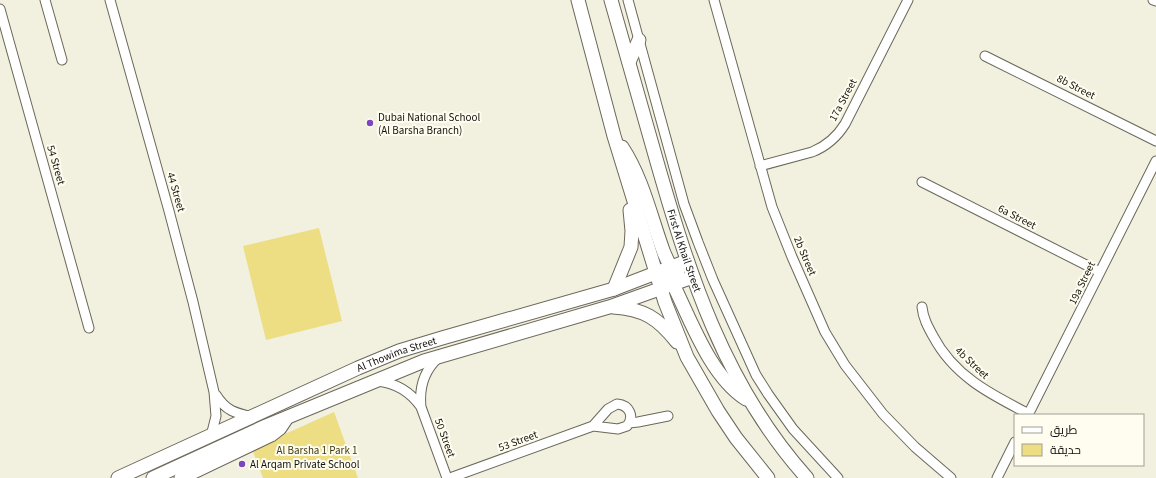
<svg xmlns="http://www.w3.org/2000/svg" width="1156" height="478" font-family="'Source Sans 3',Cairo,sans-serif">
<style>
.green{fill:#eddd83}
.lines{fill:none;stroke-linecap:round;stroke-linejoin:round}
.street-casing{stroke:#6b685a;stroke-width:11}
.secondary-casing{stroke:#6b685a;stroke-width:15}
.street{stroke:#fff;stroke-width:9}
.secondary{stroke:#fff;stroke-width:13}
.poi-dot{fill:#7c47be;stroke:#fffdf0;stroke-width:1.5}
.labels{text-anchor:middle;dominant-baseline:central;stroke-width:4;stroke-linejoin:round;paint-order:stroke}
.street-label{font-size:11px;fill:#14130e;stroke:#fffdf0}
.poi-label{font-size:11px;fill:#14130e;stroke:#fffdf0;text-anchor:start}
.park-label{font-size:11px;fill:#413a10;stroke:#fffdf0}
</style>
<rect width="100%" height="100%" fill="#f2f0df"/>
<path class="green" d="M319 228 342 321 266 340 243 246Z
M334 412 358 478H263L252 449Z"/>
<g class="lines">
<g class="street-casing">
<path id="street" d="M45 0 62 60
M110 0 169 211 193 302 214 392 216 416 211 436
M628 0 684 204 698 242 713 280 756 375 768 394 793 429 838 478
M714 0 772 207 792 257 825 332 845 365 883 414 915 447 951 478
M1153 0 1156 1
M0 9 89 328
M985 56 1156 141
M760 166 812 152C827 146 837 137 845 124L908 0
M922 182 1100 272
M922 307C923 318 928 327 933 336 954 376 990 394 1029 414
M377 381C396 383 410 391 421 407L447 478
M216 395C226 411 235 413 253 417
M617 404C629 405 635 416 627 426L618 429 593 426 608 409Z
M421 407C419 388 424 371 438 358
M1028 415 1156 161
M629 423 638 422 668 416
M450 478 593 426
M997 478 1015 442"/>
</g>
<g class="secondary-casing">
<g id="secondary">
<path d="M578 0 614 136 665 302 687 357 718 411 736 438 768 478"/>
<path id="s1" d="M611 0C626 52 640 103 655 155 688 271 724 386 807 478"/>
<path d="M629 62 639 40"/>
<path d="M622 147C643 179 651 218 664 253L669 264 678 272"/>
<path d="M668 277 673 284C691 321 711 377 746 399"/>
<path d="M614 289 631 247 632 231 630 210"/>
<path d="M613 307C644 309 658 318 677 342"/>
<path id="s2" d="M118 478 358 368 399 351 442 338 614 289 687 261"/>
<path d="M153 478 266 426 424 361 609 307 693 277"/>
<path d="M181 478 271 435 280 428 286 419"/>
</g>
</g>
<use href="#street" class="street"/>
<use href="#secondary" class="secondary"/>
</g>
<g class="poi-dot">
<circle cx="370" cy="123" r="4"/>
<circle cx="242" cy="464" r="4"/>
</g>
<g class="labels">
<g class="street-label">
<text transform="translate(1076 87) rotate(27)">8b Street</text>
<text transform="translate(843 100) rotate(-62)">17a Street</text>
<text transform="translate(56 165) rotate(74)">54 Street</text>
<text transform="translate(176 192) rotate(74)">44 Street</text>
<text transform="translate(1017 217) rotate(27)">6a Street</text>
<text stroke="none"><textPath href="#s1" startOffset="261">First Al Khail Street</textPath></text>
<text transform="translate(805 256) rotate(67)">2b Street</text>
<text transform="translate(1082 283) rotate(-64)">19a Street</text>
<text stroke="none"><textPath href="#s2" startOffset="305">Al Thowima Street</textPath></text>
<text transform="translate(972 363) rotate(43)">4b Street</text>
<text transform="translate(445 438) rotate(70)">50 Street</text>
<text transform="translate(518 441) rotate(-20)">53 Street</text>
</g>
<g class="poi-label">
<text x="378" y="117">Dubai National School<tspan x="378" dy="13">(Al Barsha Branch)</tspan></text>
<text x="250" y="464">Al Arqam Private School</text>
</g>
<g class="park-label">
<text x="317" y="450">Al Barsha 1 Park 1</text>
</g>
</g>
<rect x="1014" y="414" width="130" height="52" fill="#fffdf0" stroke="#a19f96"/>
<rect x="1022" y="427" width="20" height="6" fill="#ffffff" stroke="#a19f96"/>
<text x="1050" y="434" font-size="12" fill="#14130e">طريق</text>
<rect x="1022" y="444" width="20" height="12" fill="#eddd83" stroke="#a19f96"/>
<text x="1050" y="454" font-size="12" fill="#14130e">حديقة</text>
</svg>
